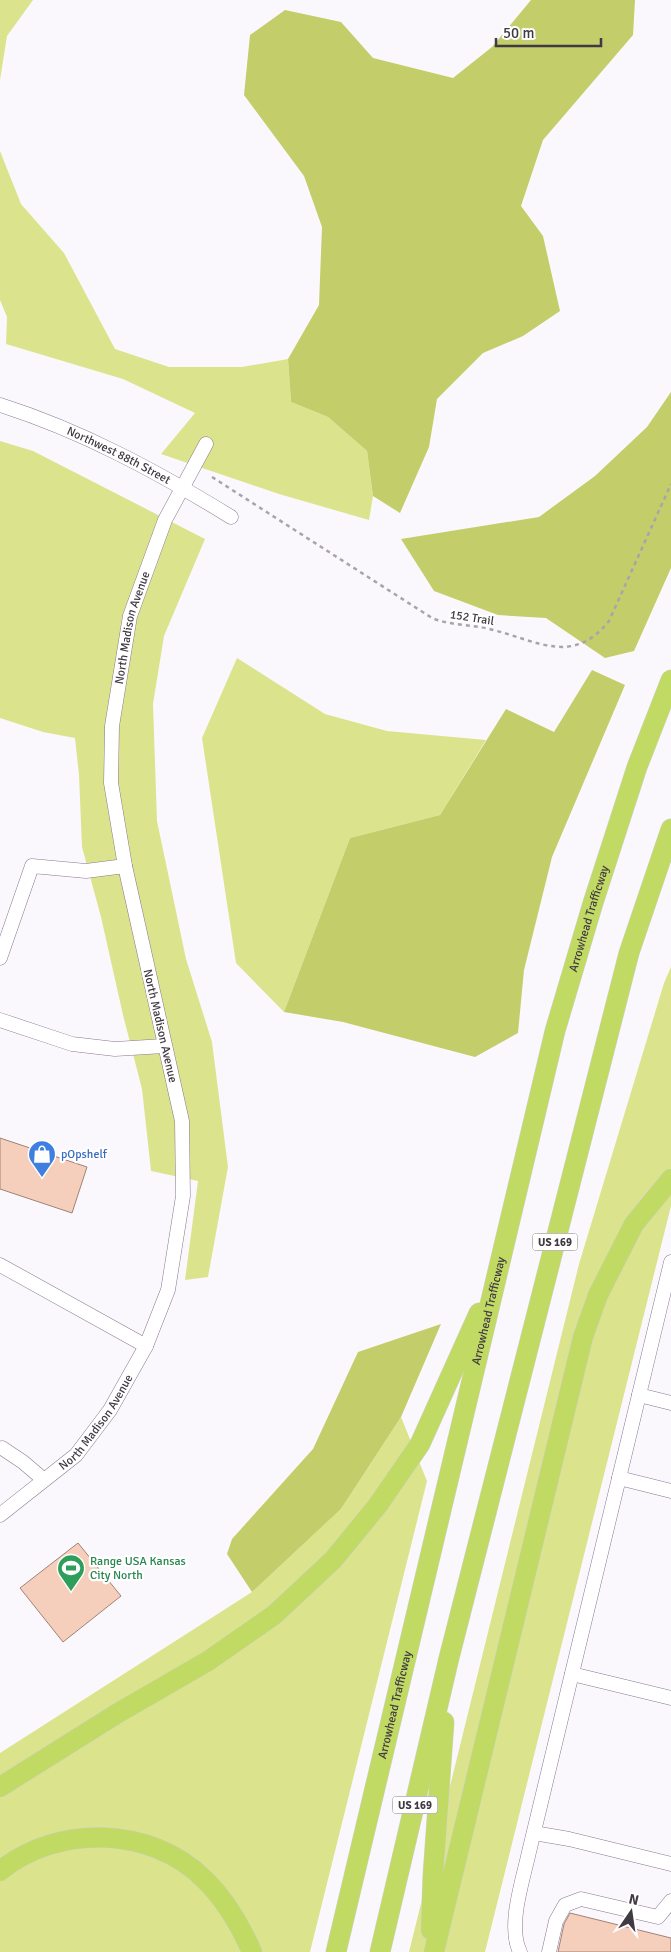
<svg xmlns="http://www.w3.org/2000/svg" width="671" height="1952" font-family="Signika,sans-serif">
<style>
.green{fill:#dbe48c}
.forest{fill:#c3cd69}
.building{fill:#f5cfbc;stroke:#9f8375}
.lines{fill:none;stroke-linecap:round;stroke-linejoin:round}
.minor-casing{stroke:#89788f;stroke-width:15}
.highway-casing{stroke:#d5d3d6;stroke-width:21}
.path{stroke:#a9a4ab;stroke-width:2.5;stroke-dasharray:4 4;stroke-linecap:butt}
.minor{stroke:#fff;stroke-width:14}
.highway{stroke:#c1da64;stroke-width:20}
.labels{text-anchor:middle;dominant-baseline:central;stroke-width:4.5;stroke-linejoin:round;paint-order:stroke}
.shield{fill:#fff;stroke:#7a747b;stroke-width:1}
.shield-label{font-size:11px;font-weight:bold;fill:#413943}
.street-label{font-size:12px;fill:#413943;stroke:#fff}
.shop-label{font-size:12px;fill:#366cbe;stroke:#fff;text-anchor:start}
.leisure-label{font-size:12px;fill:#27864d;stroke:#fff;text-anchor:start}
</style>
<rect width="100%" height="100%" fill="#fbf8fd"/>
<path class="green" d="M0 0H33L7 36 0 80Z
M0 151 21 204 64 253 115 349 169 367H242L288 359 291 402 328 417 367 451 373 496 369 520 279 494 161 454 195 413 123 379 6 344 7 317 0 300Z
M0 441 33 451 205 539 164 636 153 704 157 821 186 959 212 1042 228 1167 208 1277 185 1280 198 1181 151 1171 142 1089 123 1015 101 917 82 847 79 775 75 738 43 732 0 718Z
M237 658 325 714 387 731 486 740 440 815 350 838 284 1012 236 963 202 738Z
M671 967V1206L485 1952H409L579 1264 664 983Z
M401 1417 427 1481 310 1952H0V1753L252 1592 341 1509Z"/>
<path class="forest" d="M531 0H635L633 35 543 140 521 206 543 236 560 311 523 336 483 353 437 399 429 447 400 513 373 496 367 451 328 417 291 402 288 359 319 305 322 227 304 176 244 95 250 35 285 10 341 22 373 58 453 78 492 47Z
M671 392V568L634 651 605 658 546 618 498 615 434 591 401 539 539 517 595 476 647 427Z
M592 670 625 685 552 857 524 970 518 1033 475 1057 343 1022 284 1012 350 838 440 815 506 709 554 732Z
M441 1324 401 1417 341 1509 252 1592 227 1554 232 1539 313 1449 358 1352Z"/>
<path class="building" d="M0 1138 87 1167 72 1213 0 1189Z
M78 1543 121 1596 63 1642 20 1588Z
M570 1913 671 1938V1952H558L564 1924Z"/>
<g class="lines">
<g class="minor-casing">
<g id="minor">
<path id="s1" d="M0 405C82 431 158 472 231 517"/>
<path d="M0 958 32 866 86 871 125 866"/>
<path d="M0 1020 72 1044 115 1049 164 1046"/>
<path d="M0 1265 146 1346"/>
<path d="M639 1395 671 1403"/>
<path d="M2 1448 23 1462 44 1480"/>
<path d="M619 1478 671 1491"/>
<path id="s2" d="M0 1515 76 1455 110 1410 146 1346 168 1290 183 1196 182 1121 125 866 111 783 112 726 130 616 165 520 206 444"/>
<path d="M572 1674 671 1698"/>
<path d="M534 1833 569 1839 671 1864"/>
<path d="M520 1952C507 1926 523 1880 529 1852L671 1262"/>
<path d="M549 1952 556 1921 565 1905 581 1899 658 1917 671 1901"/>
</g>
</g>
<g class="highway-casing">
<g id="highway">
<path d="M0 1787 118 1713 208 1661 274 1615 333 1560 378 1505 420 1444 479 1313"/>
<path d="M0 1871C57 1824 151 1826 204 1879 225 1899 240 1925 252 1952"/>
<path d="M431 1930 433 1875 444 1722"/>
<path id="s3" d="M336 1952 555 1031 593 903 637 767 671 680"/>
<path d="M380 1952 449 1658 629 953 671 829"/>
<path d="M434 1952 583 1337 598 1295 634 1224 671 1179"/>
</g>
</g>
<path class="path" d="M212 477 432 618C451 626 473 624 493 630 538 641 573 666 609 621L671 484"/>
<use href="#minor" class="minor"/>
<use href="#highway" class="highway"/>
</g>
<defs>
<g id="shop-pin" transform="scale(1.4375)"><path d="M0 17L-7.5 6A9.5 9.5 0 1 1 7.5 6Z" fill="#3f7fe0" stroke="#fff"/><path d="M-5-2.5h2.3a2.7 3.5 0 0 1 5.4 0H5L5.5 6h-11ZM-1.5-2.5h3a1.5 2.3 0 0 0-3 0Z" fill="#fff"/></g>
<g id="stadium-pin" transform="scale(1.4375)"><path d="M0 17L-7.5 6A9.5 9.5 0 1 1 7.5 6Z" fill="#2e9e5b" stroke="#fff"/><path d="M0-5a6.5 5 0 1 0 0 10a6.5 5 0 1 0 0-10ZM-3.5-1.8h7v3.6h-7Z" fill="#fff"/></g>
</defs>
<g fill-rule="evenodd">
<use href="#shop-pin" x="42" y="1154"/>
<use href="#stadium-pin" x="71" y="1568"/>
</g>
<g class="labels">
<g class="shield">
<rect x="532.5" y="1233.5" width="45" height="17" rx="4"/>
<rect x="392.5" y="1796.5" width="45" height="17" rx="4"/>
</g>
<g class="shield-label">
<text x="555" y="1242">US 169</text>
<text x="415" y="1805">US 169</text>
</g>
<g class="street-label">
<text stroke="none"><textPath href="#s1" startOffset="129">Northwest 88th Street</textPath></text>
<text transform="translate(472 618) rotate(9)">152 Trail</text>
<text stroke="none"><textPath href="#s2" startOffset="960">North Madison Avenue</textPath></text>
<text stroke="none"><textPath href="#s3" startOffset="1064">Arrowhead Trafficway</textPath></text>
<text transform="translate(160 1026) rotate(77)">North Madison Avenue</text>
<text stroke="none"><textPath href="#s3" startOffset="659">Arrowhead Trafficway</textPath></text>
<text stroke="none"><textPath href="#s2" startOffset="135">North Madison Avenue</textPath></text>
<text stroke="none"><textPath href="#s3" startOffset="254">Arrowhead Trafficway</textPath></text>
</g>
<g class="shop-label">
<text x="61" y="1154">pOpshelf</text>
</g>
<g class="leisure-label">
<text x="90" y="1561">Range USA Kansas<tspan x="90" dy="14">City North</tspan></text>
</g>
</g>
<g transform="translate(631 1912) rotate(13)" stroke="#ffffff" stroke-width="4" paint-order="stroke">
<path d="M0-4L9 19L0 12L-9 19Z" fill="#413943"/>
<text y="-8" font-size="14" font-weight="bold" text-anchor="middle" fill="#413943">N</text>
</g>
<path d="M496 38v8h105v-8" fill="none" stroke="#413943" stroke-width="2.5"/>
<text x="503" y="38" font-size="15" fill="#413943" stroke="#ffffff" stroke-width="4" paint-order="stroke">50 m</text>
</svg>
